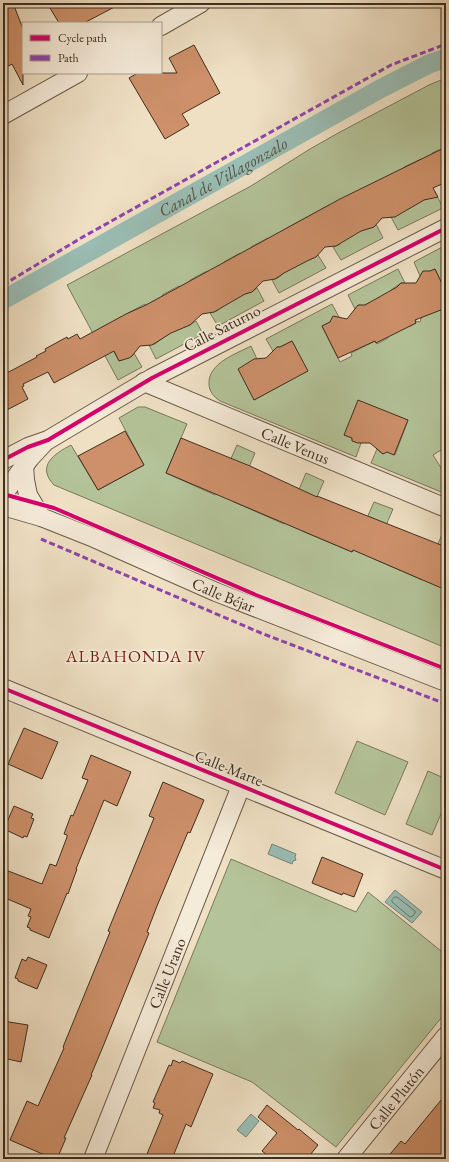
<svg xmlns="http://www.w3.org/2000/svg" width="449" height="1162" font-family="'EB Garamond',serif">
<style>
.green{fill:#b4c399;stroke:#7a785c}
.water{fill:#9abdb4;stroke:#768478}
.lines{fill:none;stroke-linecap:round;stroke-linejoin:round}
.shore{stroke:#6c766a;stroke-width:1}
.canal{stroke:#9abdb4;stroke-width:19}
.building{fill:#cd906a;stroke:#3f2e1f}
.minor-casing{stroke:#6b5a48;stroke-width:20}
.minor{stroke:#f5ebd9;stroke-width:18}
.quiet{stroke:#8e44ad;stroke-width:3;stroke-dasharray:6 3;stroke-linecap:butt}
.cycleway-casing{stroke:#f5ebd9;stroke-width:6}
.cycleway{stroke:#d6006c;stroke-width:4}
.labels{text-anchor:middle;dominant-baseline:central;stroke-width:3.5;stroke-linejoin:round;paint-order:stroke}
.street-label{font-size:16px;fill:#3f2e1f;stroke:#f5ebd9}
.water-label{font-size:17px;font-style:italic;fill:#565244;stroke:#f5ebd9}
.neighbourhood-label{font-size:17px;letter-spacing:1px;fill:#7a1f14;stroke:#f5ebd9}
</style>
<rect width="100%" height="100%" fill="#efe0c4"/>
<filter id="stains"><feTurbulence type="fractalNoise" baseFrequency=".005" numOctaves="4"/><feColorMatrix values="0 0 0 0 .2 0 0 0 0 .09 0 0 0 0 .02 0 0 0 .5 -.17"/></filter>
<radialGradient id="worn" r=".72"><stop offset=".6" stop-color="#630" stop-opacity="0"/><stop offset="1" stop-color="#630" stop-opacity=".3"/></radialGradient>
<path class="green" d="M446 78V147L432 153 433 156 422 161 421 159 404 167 421 201 436 194 443 208 398 230 391 217 346 202 361 231 374 227 376 224 383 238 341 260 333 247 339 245 342 241 329 205 285 229 309 260 316 257 318 255 326 268 279 293 272 280 278 278 286 271 268 238 251 247 252 249 242 255 240 253 224 262 242 295 252 292 257 288 264 301 218 326 210 313 217 311 225 304 207 271 190 280 191 283 181 288 179 286 162 295 181 328 190 325 196 321 203 334 156 359 149 345 155 344 164 337 145 304 128 313 129 315 101 328 119 361 132 356 134 353 142 367 118 380 67 285 251 186 310 149 340 132 429 85Z
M446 245V292L435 269 420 276 414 262Z
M398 269 405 283H401L391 290 409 327 416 323 415 321 420 322 421 318 423 317 422 314 438 310 442 311 444 306 446 308V447L433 455 446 476V494L371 463 377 449 381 453 387 452 395 455 408 420 344 435 352 438V440L361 443 356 457 220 401C214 397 209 391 209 384 208 363 236 354 251 346L257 359 250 362 254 400 307 371 292 341 280 347H277L273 351 266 339 332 304 339 317 333 318 330 322 322 326 340 362 352 356 351 353 375 341 377 344 388 338 371 302 363 306 359 305 355 309 348 295Z
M138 407H145L187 424 166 473 215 495 237 445 255 453 234 502 284 524 306 473 324 481 302 531 352 552 374 502 393 509 372 558 422 580 444 530 446 531V648L54 485C36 466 54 454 71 445L98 490 144 465 119 418Z
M357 741 408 762 385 815 335 793Z
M428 771 446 779V802L432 835 406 824Z
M231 859 356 912 368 892 446 955V1012L336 1147 252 1082 157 1042Z"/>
<path class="water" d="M272 844 296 854 295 857 296 860 293 861 292 864 268 854Z
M395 890 422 912 412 923 385 902Z
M251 1114 259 1121 246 1137 237 1130Z"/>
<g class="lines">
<path class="shore" d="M395 897H397L415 911V913L413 916 410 917 392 902V900Z"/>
<path class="canal" id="s1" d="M3 300 380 89 429 64 446 58"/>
</g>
<path class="building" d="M3 3H13L23 29V85L12 64 3 69Z
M47 3H122L84 23H59Z
M194 45 220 93 182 114 189 125 165 139 129 78 138 73H177L169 58Z
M446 147V182L433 188 438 197 424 200 395 217 382 218 374 227 361 231 336 246 325 247 316 257 309 260 284 273 275 279 263 281 252 292 245 294 214 312 202 314 190 325 171 333 152 345 140 346 132 356 129 358 119 361 114 351 54 383 48 372 23 384 24 386 22 387 28 399 3 412V375L37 357 36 356 46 351 45 349 67 337 68 339 77 334 80 339 126 314 146 305 340 199Z
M435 269 446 292V308L415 320 416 323 376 343 375 341 338 358 322 326 330 322 333 316 347 319 358 305H365L397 287 401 283H416L423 271H430Z
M292 341 308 371 254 400 238 369 254 359 266 358 277 347H280Z
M358 400 408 420 394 455 387 452 383 454 370 443H358L352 441V438L344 435Z
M125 431 144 465 98 490 78 456Z
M181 438 250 466 317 497V496L446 547V590L353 550 352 552 319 538 166 473Z
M24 728 58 742 42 779 8 764Z
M91 755 131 772 117 806 104 800 76 869H77L68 894 67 893 49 938 30 930V928L27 927 31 917 28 916 31 909 3 897V869L42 884 50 864 56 866 67 837V835L64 834 71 815 73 816 88 780 82 778Z
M163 782 204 800 190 833 188 832 157 906 147 932 149 933 102 1049 91 1075H92L64 1138H66L57 1159H54L10 1140 27 1101 38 1106 64 1048 63 1047 110 932 108 931 154 818 149 816Z
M14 806 33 814 31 818 34 819 27 837 24 836 23 838 4 829Z
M322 857 363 874 354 897 343 893 342 895 312 883Z
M28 957 47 965 37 989 18 981V979L15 978 22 959 26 961Z
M3 1021 28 1025 21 1062 3 1058Z
M173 1060 180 1063 182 1061 213 1074 191 1127 186 1124 172 1159H145L163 1115 159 1113 160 1110 153 1108 155 1103 153 1102 169 1065 171 1066Z
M446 1094V1159H386L401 1141 405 1144Z
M267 1105 298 1130 299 1129 318 1145 307 1159H272L262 1151 277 1133 258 1117Z"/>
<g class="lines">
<g class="minor-casing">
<g id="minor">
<path d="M161 26 201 3"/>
<path d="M3 115 78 73"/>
<path id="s2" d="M144 382 446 508"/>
<path d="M3 460 28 447 48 440 152 378 446 228"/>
<path d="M24 466 25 480 28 495 41 517"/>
<path d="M3 495 30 458 44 443"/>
<path id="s3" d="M3 506 41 517 94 538 216 592 446 682"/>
<path d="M3 688 446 870"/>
<path id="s4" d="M93 1159 241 786"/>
<path id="s5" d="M346 1159 446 1036"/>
</g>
</g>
<use href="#minor" class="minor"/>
<path class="quiet" d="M3 285 81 238 391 65 446 44
M41 539 261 633 446 704"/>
<g class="cycleway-casing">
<path id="cycleway" d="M3 460 28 447 48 440 152 378 446 228
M3 494 54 508 256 595 446 669
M3 688 446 870"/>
</g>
<use href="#cycleway" class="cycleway"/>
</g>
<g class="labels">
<g class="street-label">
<text transform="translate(222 328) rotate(-27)">Calle Saturno</text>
<text stroke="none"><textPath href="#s2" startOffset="164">Calle Venus</textPath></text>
<text stroke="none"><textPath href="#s3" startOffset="238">Calle Béjar</textPath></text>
<text transform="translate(229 768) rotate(22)">Calle Marte</text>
<text stroke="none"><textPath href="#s4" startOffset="200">Calle Urano</textPath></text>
<text stroke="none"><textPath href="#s5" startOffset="79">Calle Plutón</textPath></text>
</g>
<g class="water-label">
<text stroke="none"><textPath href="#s1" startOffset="252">Canal de Villagonzalo</textPath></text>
</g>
<g class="neighbourhood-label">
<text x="136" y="656">ALBAHONDA IV</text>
</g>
</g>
<rect width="449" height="1162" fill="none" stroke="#efe0c4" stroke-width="16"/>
<rect x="4" y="4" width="441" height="1154" fill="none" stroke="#3f2e1f" stroke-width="2"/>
<rect x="8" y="8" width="433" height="1146" fill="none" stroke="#3f2e1f"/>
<rect x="22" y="22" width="140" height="52" fill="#f5ebd9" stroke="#ac9f8f"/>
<rect x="30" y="35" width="20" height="6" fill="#d6006c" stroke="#ac9f8f"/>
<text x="58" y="42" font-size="12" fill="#3f2e1f">Cycle path</text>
<rect x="30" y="55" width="20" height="6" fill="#8e44ad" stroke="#ac9f8f"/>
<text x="58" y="62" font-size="12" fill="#3f2e1f">Path</text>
<rect width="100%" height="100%" filter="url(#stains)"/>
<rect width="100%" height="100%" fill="url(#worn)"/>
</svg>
